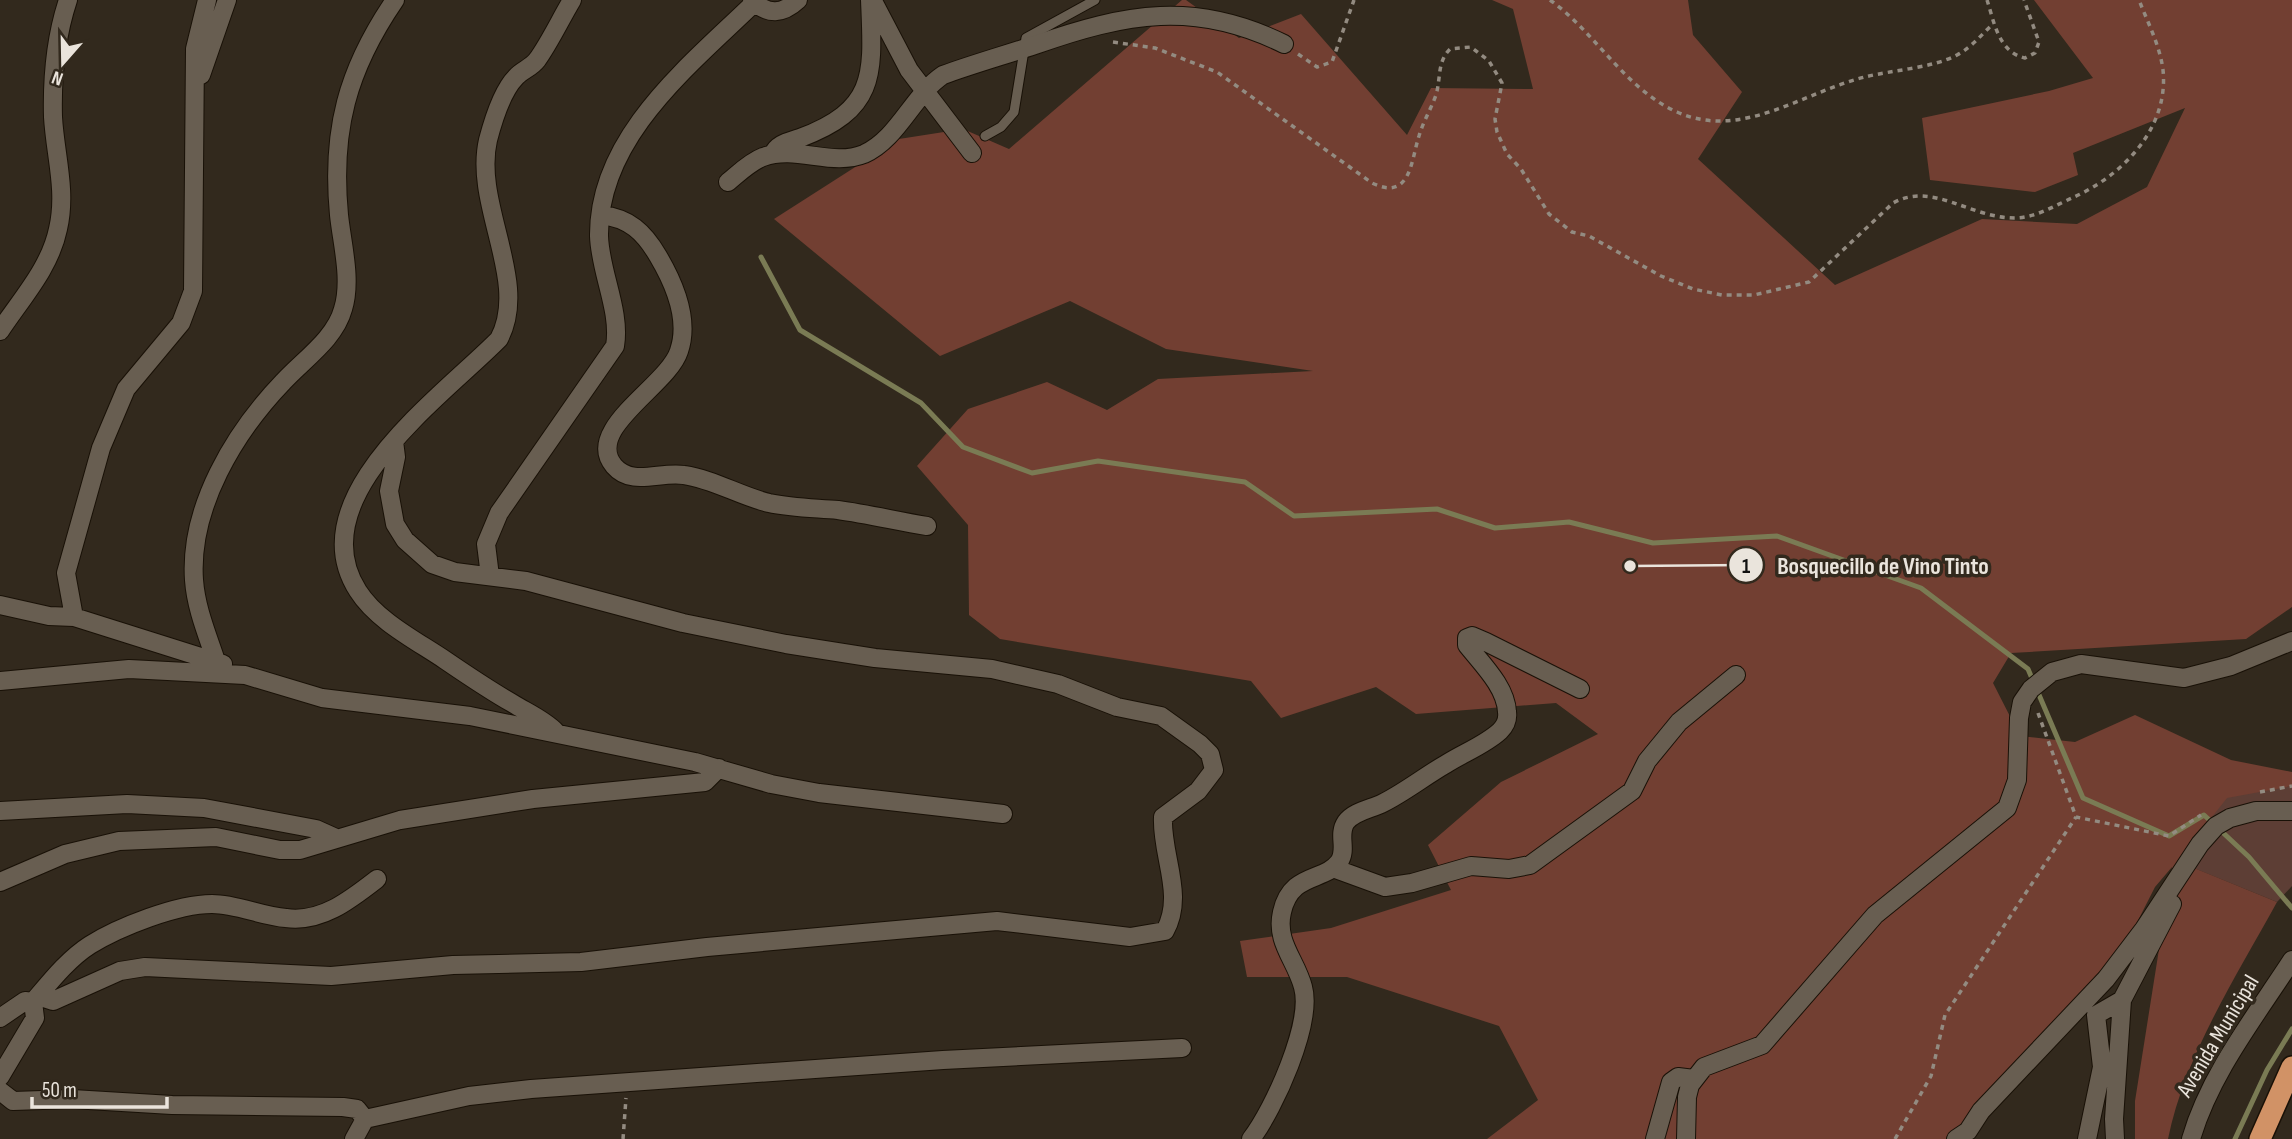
<svg xmlns="http://www.w3.org/2000/svg" width="2292" height="1139" font-family="'Sofia Sans Condensed',sans-serif">
<style>
.green{fill:#5d3e35}
.forest{fill:#723f32}
.lines{fill:none;stroke-linecap:round;stroke-linejoin:round}
.stream{stroke:#7a7b54;stroke-width:5}
.lane-casing{stroke:#191107;stroke-width:11}
.street-casing{stroke:#191107;stroke-width:20}
.highway-casing{stroke:#191107;stroke-width:24}
.path{stroke:#938b81;stroke-width:3.5;stroke-dasharray:5 5;stroke-linecap:butt}
.lane{stroke:#685e51;stroke-width:9}
.street{stroke:#685e51;stroke-width:18}
.highway{stroke:#d19266;stroke-width:21}
.labels{text-anchor:middle;dominant-baseline:central;stroke-width:7;stroke-linejoin:round;paint-order:stroke}
.street-label{font-size:23px;fill:#eae4dc;stroke:#32291d}
.leader{fill:none;stroke:#eae4dc;stroke-width:2.5}
.callout-dot{fill:#eae4dc;stroke:#32291d;stroke-width:2.5}
.mark-label{font-size:21px;text-anchor:middle;font-weight:bold;fill:#111}
.callout-label{font-size:24px;text-anchor:middle;font-weight:bold;fill:#eae4dc;stroke:#32291d;stroke-width:7;stroke-linejoin:round;paint-order:stroke}
</style>
<rect width="100%" height="100%" fill="#32291d"/>
<path class="green" d="M2292 786V886L2277 902 2174 860 2229 790Z"/>
<path class="forest" d="M1182 0H1186L1239 38 1301 14 1407 135 1431 88 1533 89 1513 9 1492 0H1688L1693 35 1742 92 1698 159 1835 285 1982 219 2077 224 2147 187 2185 108 2073 153 2078 175 2035 192 1930 180 1922 118 2049 91 2093 78 2034 0H2292V607L2246 639 2011 653 1993 683 2020 736 2075 742 2135 715 2231 760 2292 772V786L2227 798 2177 861 2277 902C2236 977 2185 1055 2168 1139H2135V1101L2172 867 2155 887 2121 954 1978 1101 1954 1139H1487L1538 1100 1499 1026 1347 977H1247L1240 941 1331 928 1451 890 1428 845 1501 782 1598 734 1556 703 1416 714 1376 687 1281 718 1251 681 1000 639 969 615 968 525 917 466 968 409 1047 382 1107 410 1158 379 1313 371 1166 349 1070 301 940 356 774 219 899 139 963 129 1009 149Z"/>
<g class="lines">
<path class="stream" d="M761 257 800 330 921 403 963 447 1032 473 1098 461 1245 482 1294 516 1437 509 1495 528 1569 522 1653 543 1777 536 1921 588 2028 669 2083 798 2169 836 2204 815 2249 857 2292 908
M2235 1139 2267 1070 2292 1029"/>
<g class="lane-casing">
<path id="lane" d="M985 136 1001 127 1014 112 1026 38 1095 0"/>
</g>
<g class="street-casing">
<path id="street" d="M752 0C768 16 783 14 798 0
M874 3 909 70 972 153
M201 75 227 0
M773 154C778 143 789 142 800 138 878 109 873 73 870 0
M728 182C739 173 750 162 763 157 796 145 832 167 864 154 898 139 913 95 943 75 973 64 1005 55 1035 45 1126 13 1195 0 1284 44
M601 215C629 218 644 232 658 256 674 283 690 319 679 351 668 386 583 429 614 466 632 487 660 471 684 475 713 479 740 496 769 503 792 508 815 508 838 510 867 514 897 521 927 526
M0 331C21 299 50 268 58 229 67 191 55 154 53 117 52 79 56 36 68 0
M490 576 486 544 499 513 615 346C621 311 600 272 599 236 598 137 689 66 754 3
M0 605 49 616 74 617 223 664
M74 617 66 573 101 448 126 389 181 323 193 291 195 49 207 0
M216 661C207 634 196 608 194 580 189 507 235 432 283 382 303 360 335 339 343 309 352 280 342 244 339 215 331 131 347 70 395 0
M0 681 129 669 245 675 322 698 470 716 695 762 771 784 819 793 1003 814
M556 732C545 720 526 712 512 703 489 690 467 675 445 660 417 641 377 621 358 591 298 498 443 396 499 339 530 281 473 205 488 140 493 121 502 91 516 77 522 70 531 68 537 60 550 42 560 20 572 0
M0 811 127 804 204 808 316 829 336 838
M1333 868 1385 887 1412 883 1471 866 1509 869 1530 865 1632 791 1647 761 1679 722 1736 675
M0 882 65 854 119 841 216 837 280 850H300L400 820 533 799 705 782 719 768
M38 996 53 1001 120 971 145 967 331 976 453 965 581 962 707 947 997 921 1130 937 1165 931C1185 895 1161 855 1163 817L1198 791 1214 770 1210 754 1200 744 1161 716 1117 707 1058 684 992 669 875 658 786 644 683 623 526 581 455 572 432 564 405 540 395 524 389 491 396 457 394 441
M33 1002C50 982 68 959 90 945 119 927 177 904 212 904 237 904 261 916 286 918 321 923 350 900 377 879
M0 1018 25 1001 33 1002 35 1018 0 1077
M0 1091 13 1101 72 1099 172 1105 343 1107 357 1109 365 1119 354 1139
M365 1119 469 1096 531 1089 943 1060 1182 1048
M1251 1139C1274 1109 1313 1023 1303 987 1296 960 1275 942 1282 912 1291 872 1324 882 1339 862 1348 849 1337 835 1346 822 1354 811 1371 809 1383 803 1405 792 1425 776 1446 764 1463 753 1485 745 1500 731 1505 726 1508 719 1507 712 1506 687 1482 664 1467 645V638L1472 636 1486 642 1580 689
M1655 1139 1671 1082 1678 1077 1694 1079
M1686 1139 1687 1097 1690 1085 1704 1067 1762 1045 1875 915 2007 808 2017 780 2019 718 2022 702 2031 689 2052 672 2081 664 2184 678 2231 666 2292 641
M1956 1139 1968 1131 1981 1111 2106 979 2144 929 2200 844 2216 826 2230 818 2256 811H2292
M2087 1139 2102 1067 2096 1015 2122 1000
M2115 1139 2114 1119 2122 1000 2172 904
M2191 1139C2210 1074 2255 1017 2292 960"/>
</g>
<g class="highway-casing">
<path id="highway" d="M2260 1139 2292 1067"/>
</g>
<path class="path" d="M1550 0C1595 32 1625 89 1677 112 1742 141 1803 92 1865 77 1892 70 1933 68 1957 55 1972 47 1981 35 1993 24
M1987 0C1994 21 1998 52 2025 58L2035 53 2039 42 2024 0
M1113 42 1155 48 1217 72 1372 183C1411 202 1411 160 1419 136 1423 122 1431 109 1436 95 1441 78 1437 62 1450 49L1471 47 1489 61 1502 83 1495 119 1497 132 1507 154 1521 169 1549 214 1572 232 1589 236 1661 276 1693 289 1722 295H1754L1809 282 1893 203C1933 181 1969 218 2015 218 2035 218 2056 205 2074 197 2123 175 2169 128 2163 70 2160 46 2148 23 2139 0
M1298 54 1317 67 1332 62 1354 0
M2038 713 2076 817 2169 836 2201 815
M2260 792 2292 786
M623 1139 626 1098
M1895 1139 1931 1076 1945 1015 2076 817"/>
<use href="#lane" class="lane"/>
<use href="#street" class="street"/>
<use href="#highway" class="highway"/>
</g>
<g class="labels">
<g class="street-label">
<text transform="translate(2218 1036) rotate(-59)">Avenida Municipal</text>
</g>
</g>
<path class="leader" d="M1630 566L1746 565"/>
<g class="callout-dot">
<circle cx="1630" cy="566" r="7"/>
<circle cx="1746" cy="565" r="18"/>
</g>
<g class="mark-label">
<text x="1746" y="573">1</text>
</g>
<g class="callout-label">
<text x="1883" y="574">Bosquecillo de Vino Tinto</text>
</g>
<g transform="translate(63 63) rotate(200)" stroke="#32291d" stroke-width="5" paint-order="stroke">
<path d="M0-5L12 26L0 18L-12 26Z" fill="#eae4dc"/>
<text y="-10" font-size="19" font-weight="bold" text-anchor="middle" fill="#eae4dc">N</text>
</g>
<path d="M32 1097v10h135v-10" fill="none" stroke="#eae4dc" stroke-width="3.5"/>
<text x="42" y="1097" font-size="21" fill="#eae4dc" stroke="#32291d" stroke-width="5" paint-order="stroke">50 m</text>
</svg>
